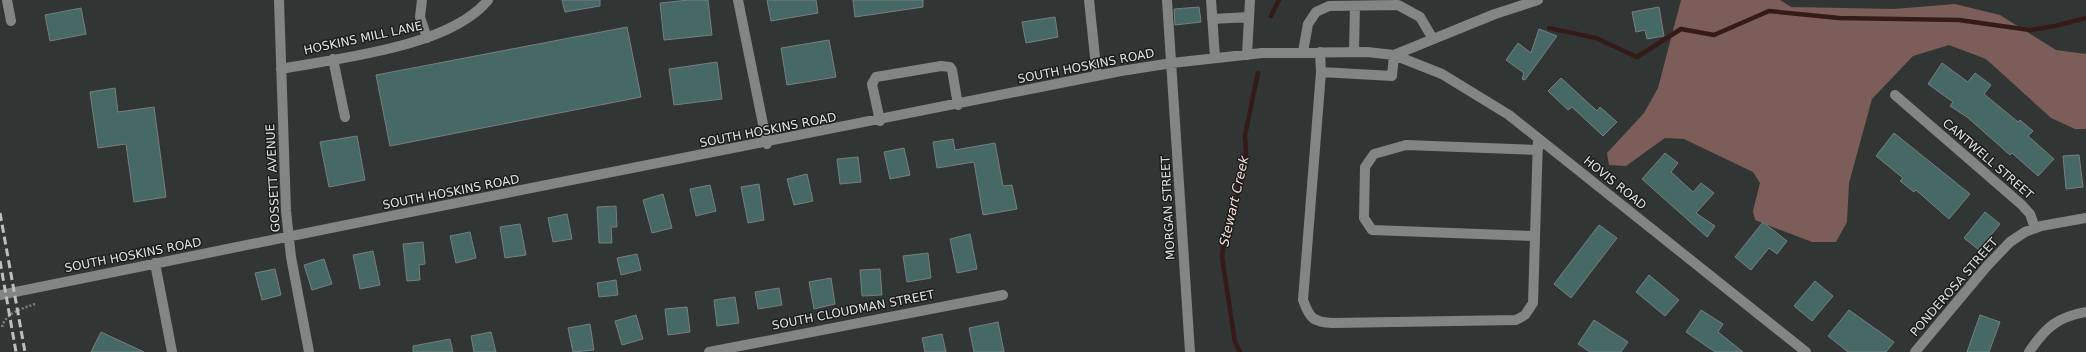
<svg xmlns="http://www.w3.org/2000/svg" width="2086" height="352" font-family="'DejaVu Sans',sans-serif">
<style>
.forest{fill:#7c5d59}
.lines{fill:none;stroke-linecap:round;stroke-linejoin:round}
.stream{stroke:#341b17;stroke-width:4.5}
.building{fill:#466965;stroke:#797e7d}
.path{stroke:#7b7f7f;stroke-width:2.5;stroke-dasharray:2 2;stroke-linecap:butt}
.minor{stroke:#828584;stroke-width:10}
.rail{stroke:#bbbfbe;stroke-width:3;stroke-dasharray:8 4;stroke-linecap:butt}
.labels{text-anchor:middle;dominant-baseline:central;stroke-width:3;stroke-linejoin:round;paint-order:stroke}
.street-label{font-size:12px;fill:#e0e3e3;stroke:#1b1d1c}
.water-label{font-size:13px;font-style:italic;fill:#f7deda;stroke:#1b1d1c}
</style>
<rect width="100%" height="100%" fill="#313635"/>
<path class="forest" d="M1681 0H1780L1791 7 1894 9 1955 4 2000 15 2056 50 2086 54V129H2075L2051 118 1986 59 1949 45 1913 56 1872 99 1849 183 1847 222 1836 242H1812L1755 220 1753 211 1760 183 1753 172 1684 139 1665 138 1626 166 1609 165 1607 153 1644 113 1658 88Z"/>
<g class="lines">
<path class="stream" d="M1271 16 1279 0
M1549 28 1596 38 1637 57 1681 29 1714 35 1769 11 1839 18 1959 20 2030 30 2055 26 2086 18
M1240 352 1235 342 1222 257 1223 245 1235 205 1246 154 1245 135 1258 73"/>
</g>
<path class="building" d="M562 0H600V6L565 12Z
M689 0H708L712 35 664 40 660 3Z
M767 0H816L818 13 771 21Z
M853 0H923V7L855 17Z
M1199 7 1201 22 1175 25 1174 9Z
M1659 7 1664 36 1647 39 1645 30 1636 32 1632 12Z
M81 8 86 34 50 41 45 15Z
M1055 17 1058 37 1026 43 1022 22Z
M627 27 641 97 390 146 376 75Z
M1539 29 1557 36 1525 80 1522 79 1524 73 1506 60 1518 43 1531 53Z
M829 40 836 77 787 85 781 48Z
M717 62 722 99 674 105 669 69Z
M1942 63 1968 82 1975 73 1991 85 1984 94 2018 122 2020 120 2033 131 2028 136 2054 159 2038 176 2012 153 2010 155 1967 117 1950 106 1953 102 1928 84Z
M1561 78 1597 111 1600 107 1617 122 1603 136 1572 107 1568 110 1548 91Z
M115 88 118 112 154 107 166 197 134 202 126 144 98 148 90 92Z
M1894 133 1970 194 1949 219 1916 190 1914 192 1900 181 1903 178 1876 156Z
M357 136 365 180 329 187 320 142Z
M953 139 955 150 995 143 1003 186 1012 185 1017 209 983 215 974 162 937 168 933 142Z
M904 148 910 175 890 179 884 152Z
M1665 153 1678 163 1671 172 1693 192 1701 183 1714 193 1696 213 1715 226 1707 237 1642 179Z
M2079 155 2083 187 2066 189 2063 156Z
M858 157 861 182 840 184 837 159Z
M807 174 813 201 794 205 787 179Z
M759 184 764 220 748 223 741 187Z
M710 185 716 211 696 216 690 189Z
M663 194 672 228 652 233 643 200Z
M616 206 617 227H611L612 243H599L597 207Z
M1985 212 2000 224 1979 250 1964 238Z
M567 214 572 239 553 242 548 218Z
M1763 222 1787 241 1777 254 1769 248 1751 270 1735 257Z
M520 224 526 255 505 258 500 227Z
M1599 225 1617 238 1571 298 1554 284Z
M470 232 476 258 456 263 450 236Z
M970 234 977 269 957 273 950 239Z
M423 242 425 264 419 265 420 280 407 281 403 244Z
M373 251 380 285 360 289 353 255Z
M928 253 931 278 907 282 903 256Z
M637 254 641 270 621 275 617 258Z
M324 259 332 284 312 290 304 265Z
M275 269 281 295 262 300 255 273Z
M880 269 882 295 862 296 860 270Z
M1649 275 1679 300 1665 316 1636 292Z
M831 278 835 304 814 309 809 282Z
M616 280 618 295 599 297 597 283Z
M1815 281 1833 296 1812 321 1794 306Z
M779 288 782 305 758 309 755 292Z
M735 297 739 323 717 326 714 300Z
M687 307 690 332 668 335 665 309Z
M1701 310 1723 324 1718 332 1743 352H1715L1686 332Z
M1849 310 1894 342 1886 352H1848L1828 336Z
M636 315 643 339 622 345 615 321Z
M1980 315 2000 322 1989 352H1967Z
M1594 320 1628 342 1621 352H1590L1578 344Z
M998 322 1004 352H974L969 328Z
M590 324 594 350 573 352 568 328Z
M101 332 144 352H91Z
M491 332 496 352H474L471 336Z
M942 334 946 352H925L922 338Z
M450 339 453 352H413V346Z"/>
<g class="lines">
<path class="path" d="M2 327C6 312 22 309 35 304"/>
<path class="minor" d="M7 0 11 21
M279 0 286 211 291 257 309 352
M422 0 420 17 427 38
M738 0 767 144
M1089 0 1097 76
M1167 0 1190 352
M1211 0 1215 58
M1212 19 1249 17
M1303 52 1308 24 1316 12 1329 6 1398 5 1420 17 1433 39
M1320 52 1321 72 1303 300C1310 319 1313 322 1333 323L1516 320 1525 315 1533 303 1538 138
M1354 52 1355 6
M1247 55 1250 0
M1394 55 1442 74 1509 115 1806 352
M333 59 345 117
M281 69C339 58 450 47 488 0
M1321 72 1392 76 1394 55
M1895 95 2022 205 2030 214 2035 228
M880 121 872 84 876 77 941 66 950 67 952 70 958 105
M1534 236 1372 230 1364 218 1365 167 1374 154 1406 145 1538 150
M155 263 172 352
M0 295C373 217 748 148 1121 71L1172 63 1262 53 1367 52 1394 55 1495 14 1538 0
M709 352 1003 295
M1915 352 1987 266 2010 242 2025 232 2041 226 2086 218
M2029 352C2045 328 2057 317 2086 312"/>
<path class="rail" d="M0 213 25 352
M0 261 16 352"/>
</g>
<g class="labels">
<g class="street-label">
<text transform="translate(363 38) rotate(-12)">HOSKINS MILL LANE</text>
<text transform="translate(1086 66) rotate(-11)">SOUTH HOSKINS ROAD</text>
<text transform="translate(768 130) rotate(-11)">SOUTH HOSKINS ROAD</text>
<text transform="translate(1988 159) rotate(41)">CANTWELL STREET</text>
<text transform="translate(273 178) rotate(-93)">GOSSETT AVENUE</text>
<text transform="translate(1615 183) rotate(39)">HOVIS ROAD</text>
<text transform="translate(451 192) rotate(-11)">SOUTH HOSKINS ROAD</text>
<text transform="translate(1168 208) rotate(-93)">MORGAN STREET</text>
<text transform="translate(133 255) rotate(-11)">SOUTH HOSKINS ROAD</text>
<text transform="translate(1954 287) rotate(-49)">PONDEROSA STREET</text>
<text transform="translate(853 310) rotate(-11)">SOUTH CLOUDMAN STREET</text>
</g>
<g class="water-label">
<text transform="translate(1234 201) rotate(-77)">Stewart Creek</text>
</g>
</g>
</svg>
